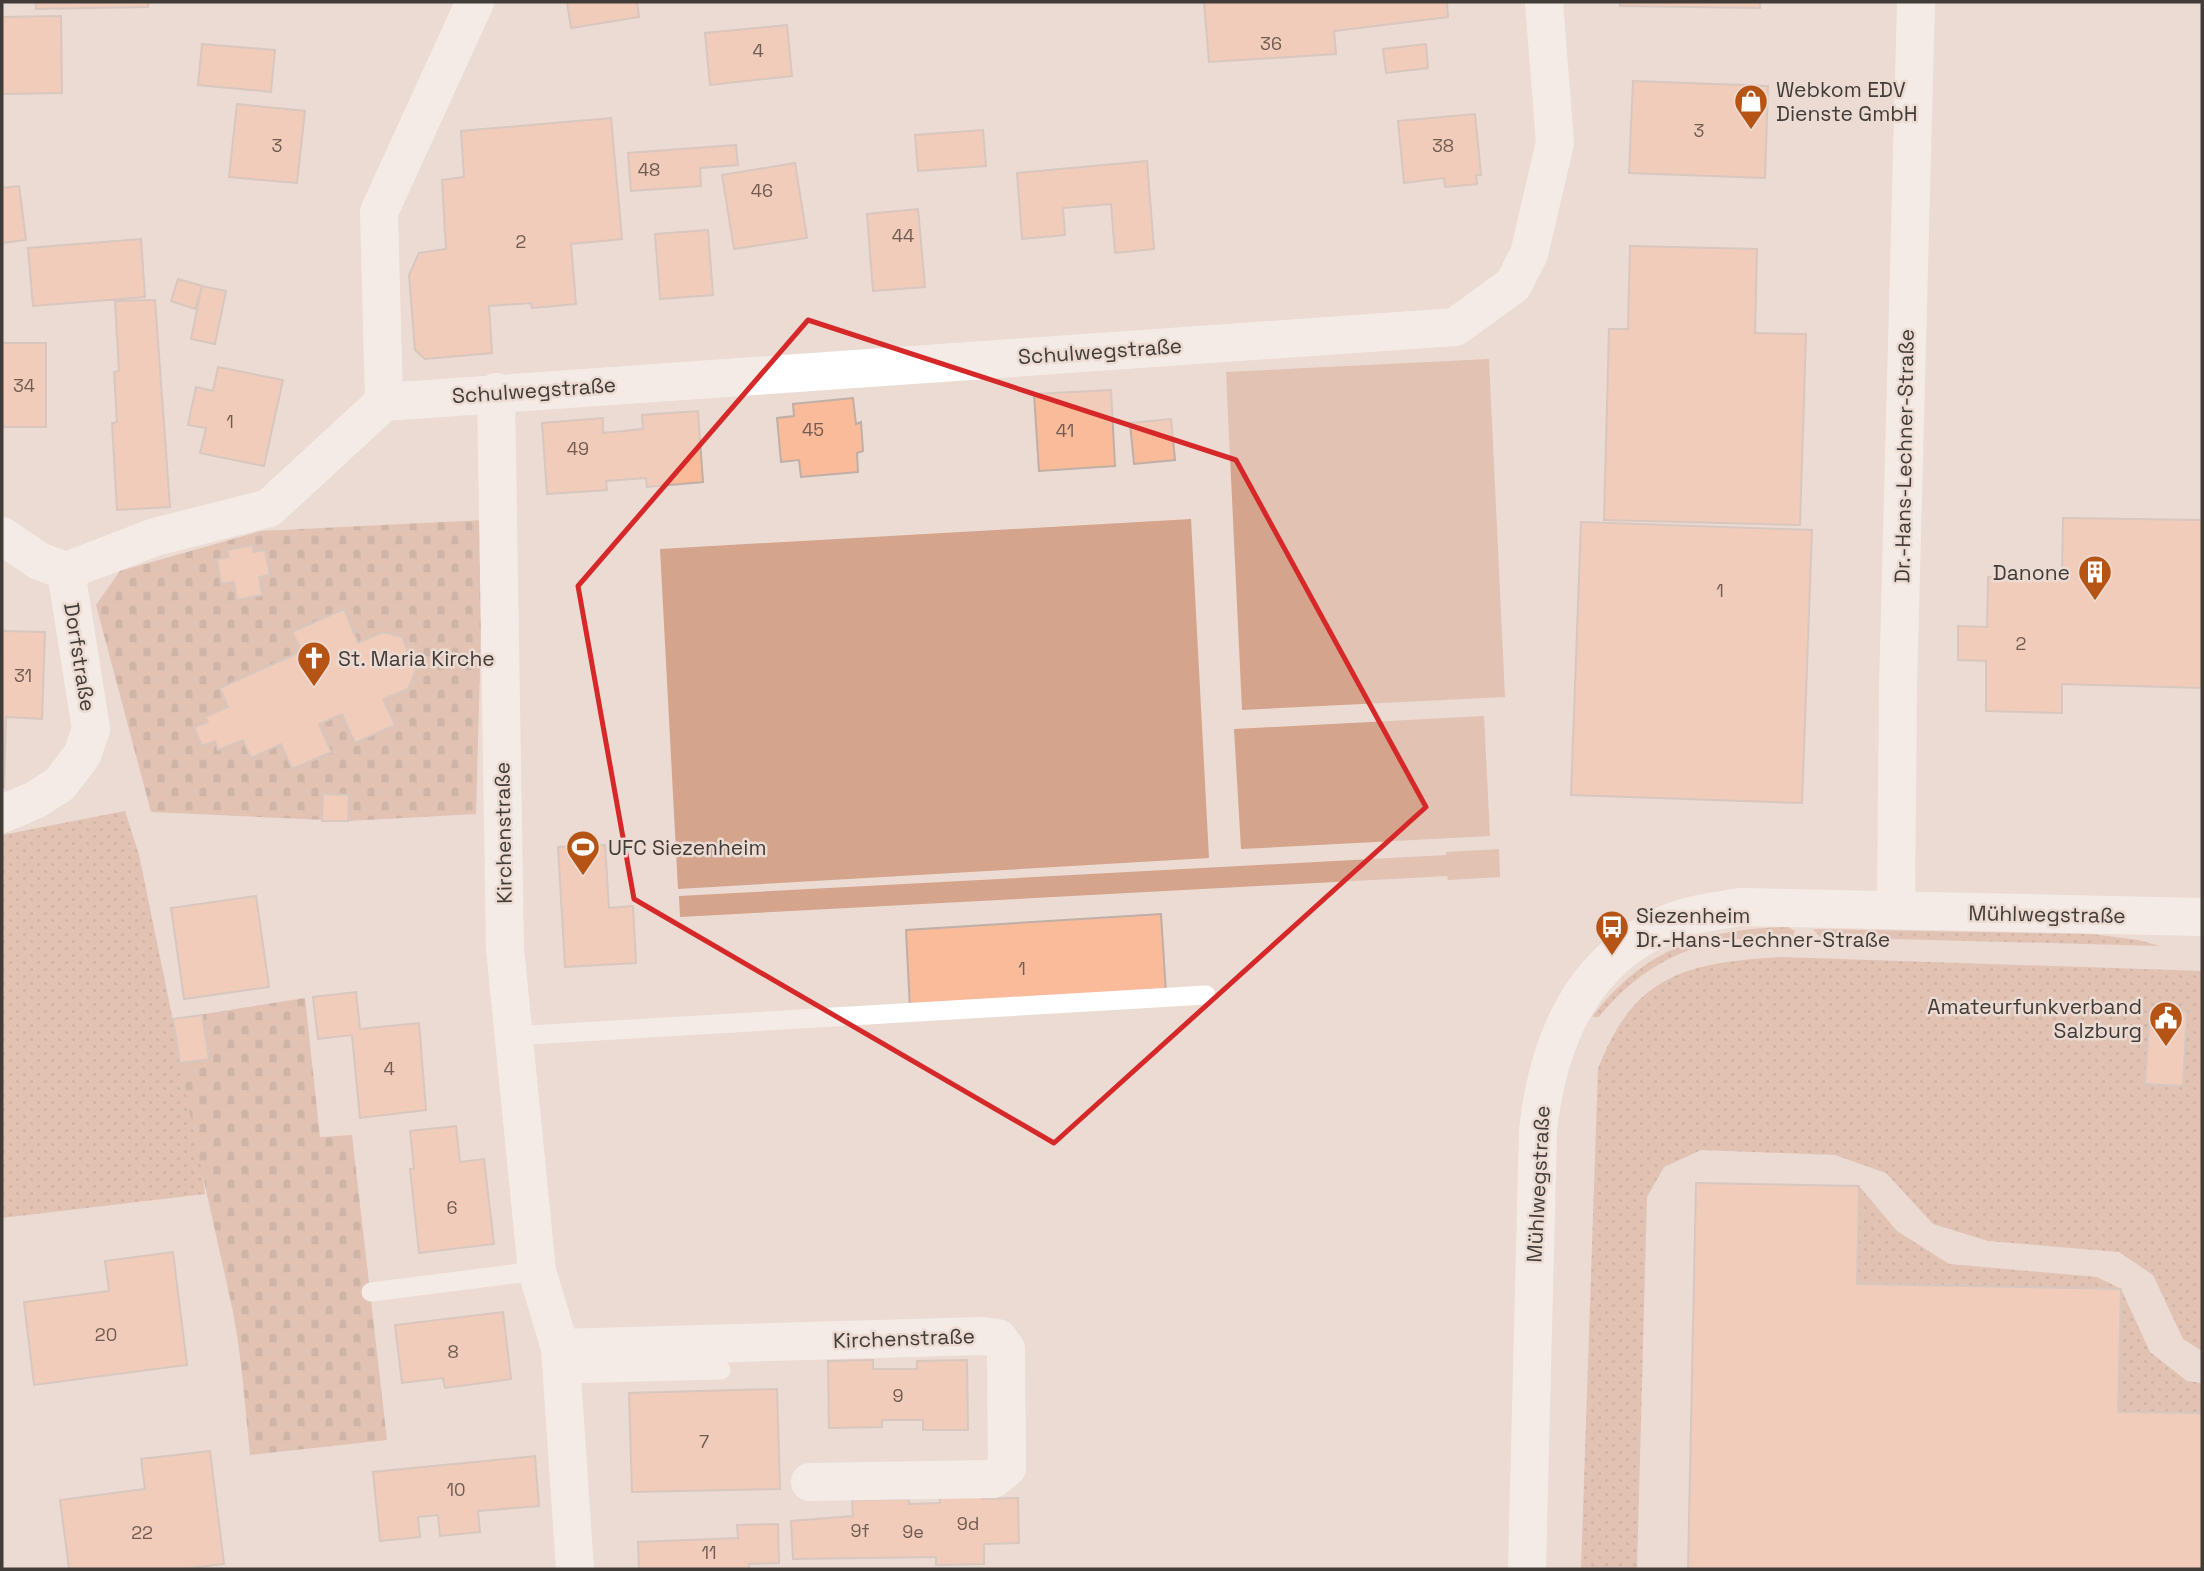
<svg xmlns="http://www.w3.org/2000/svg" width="2204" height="1571" font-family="'Space Grotesk',sans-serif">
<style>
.grass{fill:url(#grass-dots)}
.cemetery{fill:url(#cemetery-stones)}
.pitch{fill:#d4a48c}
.building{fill:#fabb9b;stroke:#bfafa7;stroke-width:2}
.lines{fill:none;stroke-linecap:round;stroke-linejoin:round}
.service{stroke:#fff;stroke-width:19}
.minor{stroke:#fff;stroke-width:38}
.tertiary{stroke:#fff;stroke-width:38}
.marked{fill:none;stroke:#d62828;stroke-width:5;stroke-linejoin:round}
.labels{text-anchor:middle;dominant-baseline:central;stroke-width:5;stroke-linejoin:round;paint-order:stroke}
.number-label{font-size:18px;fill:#705c51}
.poi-label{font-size:21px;fill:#423c38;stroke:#ebdbd3;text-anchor:start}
.street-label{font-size:21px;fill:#423c38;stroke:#ebdbd3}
</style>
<defs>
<pattern id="grass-dots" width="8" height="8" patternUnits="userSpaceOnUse" patternTransform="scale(1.75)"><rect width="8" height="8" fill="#d4a48c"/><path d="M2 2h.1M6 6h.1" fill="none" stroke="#ae8773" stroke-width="1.8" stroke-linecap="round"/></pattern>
<pattern id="cemetery-stones" width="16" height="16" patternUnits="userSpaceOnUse" patternTransform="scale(1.75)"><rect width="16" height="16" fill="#d4a48c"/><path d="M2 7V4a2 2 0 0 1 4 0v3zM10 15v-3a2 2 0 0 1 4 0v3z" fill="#ae8773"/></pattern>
</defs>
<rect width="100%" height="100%" fill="#ebdbd3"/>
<path class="grass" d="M125 811 139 855 200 1152 205 1194 2 1218V835Z
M1788 927 1795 931 1793 936C1769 939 1745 937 1722 941 1672 950 1630 978 1599 1017H1592C1645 948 1704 929 1788 927Z
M1813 929 2092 934 2138 940 2160 946 1820 937Z
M1781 957 2202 971V1351L2183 1339 2153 1275 2119 1252 1988 1241 1933 1224 1886 1173 1835 1155 1701 1150 1664 1167 1647 1197 1637 1569H1581L1598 1069C1634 974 1687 963 1781 957Z
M1859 1186 1897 1231 1949 1264 2097 1277 2121 1289 2150 1352 2187 1381 2202 1383V1413L2118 1412 2120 1289 1857 1284Z"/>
<path class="cemetery" d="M484 520 476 814 348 821 151 812 96 605 120 571 261 531Z
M305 998 320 1137 352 1135 387 1440 250 1455C245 1408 242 1358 233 1312 212 1214 188 1118 173 1019Z"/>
<path class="pitch" d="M1489 359 1505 697 1242 710 1226 372Z
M1191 519 1209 858 678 889 660 549Z
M1484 716 1490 836 1241 849 1234 729Z
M1499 849 1500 877 1448 880 1447 876 680 917 679 896 1446 855V852Z"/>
<path class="building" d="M36 2H148V7L36 9Z
M567 2H637L639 17 571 28Z
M1204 2H1447L1448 17 1334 31 1336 54 1209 62Z
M1620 2H1760V8L1620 6Z
M61 16 62 93 2 94V17Z
M787 25 792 76 710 85 705 33Z
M202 44 275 50 271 92 198 85Z
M1426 44 1428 68 1386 73 1383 49Z
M1633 81 1768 86 1765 178 1629 173Z
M237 104 305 111 297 183 229 177Z
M1475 114 1481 175H1476L1477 184 1445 187 1444 178 1404 183 1398 121Z
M611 118 622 239 571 244 576 304 532 308 531 303 489 306 492 353 425 359 415 350 409 275 419 253 446 249 442 180 464 177 461 131Z
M983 130 986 166 918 171 915 135Z
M736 145 738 165 700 168 701 186 631 191 628 153Z
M1147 161 1154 249 1115 253 1111 204 1063 208 1065 235 1022 239 1017 173Z
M795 163 807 238 734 249 722 175Z
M19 186 26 240 2 243V188Z
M918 209 925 287 873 291 867 214Z
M708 230 713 295 660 299 655 234Z
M141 239 145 297 33 306 28 248Z
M1630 246 1757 249 1755 333 1806 334 1800 525 1604 520 1609 329H1628Z
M178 279 202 286 195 309 171 301Z
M202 286 226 291 215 344 191 339Z
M155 300 170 507 117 510 112 423 117 422 114 372 119 371 115 301Z
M2 343H46V427H2Z
M218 367 283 380 264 466 200 453 206 428 188 425 196 387 213 391Z
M1111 390 1115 466 1039 471 1034 394Z
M853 398 856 424 861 422 863 451 857 453 858 472 801 477 799 460 781 462 777 418 794 416 793 404Z
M698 411 703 482 647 487 646 478 606 481 607 490 547 494 542 423 603 418V433L643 429 642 415Z
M1171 419 1175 460 1134 464 1130 423Z
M2063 518 2202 520V688L2062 684V713L1986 711V661L1958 660V626L1987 627 1988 577 2062 578Z
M1581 522 1812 530 1802 803 1571 795Z
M252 545 254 552 265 550 270 575 259 577 262 595 237 600 234 582 221 584 217 559 229 557 227 550Z
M344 609 358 643 383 632 402 637 416 670 408 689 383 699 395 725 355 743 342 714 319 724 331 752 292 769 281 744 251 758 243 740 218 750 215 741 202 746 194 727 208 722 205 717 228 707 220 688 302 651 292 632Z
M2 631 45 632 42 719 6 717 4 789Z
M323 794 349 795 348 821H322Z
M605 845 609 908 633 906 636 963 565 967 558 847Z
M256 896 269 987 184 999 171 908Z
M1161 914 1166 993 910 1009 906 930Z
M356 992 360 1029 419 1023 426 1110 360 1118 352 1035 318 1039 313 997Z
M2150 1010 2187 1012 2183 1086 2145 1084Z
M202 1015 209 1059 180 1063 173 1019Z
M456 1126 460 1162 484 1159 494 1244 419 1253 410 1169H414L410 1131Z
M1696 1183 1859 1186 1857 1284 2121 1289 2118 1412 2202 1413V1569H1688Z
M173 1252 187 1365 34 1385 24 1302 109 1291 105 1261Z
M503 1312 511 1379 445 1388 443 1378 402 1383 395 1325Z
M873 1360V1369H917V1361L967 1360 968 1430H923V1420H882V1427L829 1428 828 1361Z
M777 1389 780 1489 632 1492 629 1393Z
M210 1451 224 1564 183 1569H69L60 1500 145 1489 141 1459Z
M535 1456 539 1506 478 1511 480 1532 440 1536 438 1515 418 1517 420 1537 380 1541 373 1472Z
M982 1496V1499L1018 1498 1019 1543 984 1544V1564L936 1565V1557L793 1559 791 1521 853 1516 852 1500 909 1499V1504L940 1503V1497Z
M778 1524 779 1563 749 1564V1569H639L638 1542 738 1538 737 1525Z"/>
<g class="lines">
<path class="service" d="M513 1036 1206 995
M371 1292 537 1271
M563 1374 721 1370"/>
<path class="minor" d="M496 392 505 949 537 1271 560 1348 575 1569
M384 402 379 212 475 2
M2 536 39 561 66 571
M66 571 155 537 269 508 384 402 1455 327 1513 285 1529 254 1555 143 1544 2
M2 814 35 800 60 784 82 755 91 729 66 571
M1896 910 1898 686 1916 2
M560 1348 983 1336 998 1338 1006 1349 1007 1468 993 1479 810 1482"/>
<path class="tertiary" d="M1527 1569 1538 1130C1548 1040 1582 958 1672 922 1693 913 1719 911 1740 907L2202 917"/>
</g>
<path d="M0 0H2204V1571H0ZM808 320 1236 460 1426 807 1054 1143 634 899 578 586Z" fill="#ebdbd3" fill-opacity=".55" fill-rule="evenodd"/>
<path class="marked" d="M808 320 1236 460 1426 807 1054 1143 634 899 578 586Z"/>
<defs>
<g id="shop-pin" transform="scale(1.75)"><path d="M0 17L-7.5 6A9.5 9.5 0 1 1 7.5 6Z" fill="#b55414" stroke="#ebdbd3"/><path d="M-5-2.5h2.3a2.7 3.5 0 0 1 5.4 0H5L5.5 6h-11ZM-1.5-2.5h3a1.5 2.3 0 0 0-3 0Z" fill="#fff"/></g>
<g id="building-pin" transform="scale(1.75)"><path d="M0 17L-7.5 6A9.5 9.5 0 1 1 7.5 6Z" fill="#b55414" stroke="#ebdbd3"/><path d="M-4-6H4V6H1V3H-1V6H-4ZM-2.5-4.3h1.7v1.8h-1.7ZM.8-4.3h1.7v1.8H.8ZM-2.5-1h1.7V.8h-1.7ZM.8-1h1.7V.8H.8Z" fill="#fff"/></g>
<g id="church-pin" transform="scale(1.75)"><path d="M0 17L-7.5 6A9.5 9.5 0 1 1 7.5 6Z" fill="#b55414" stroke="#ebdbd3"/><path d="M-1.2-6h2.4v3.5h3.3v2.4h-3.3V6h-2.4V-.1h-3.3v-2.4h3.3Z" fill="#fff"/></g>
<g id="stadium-pin" transform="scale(1.75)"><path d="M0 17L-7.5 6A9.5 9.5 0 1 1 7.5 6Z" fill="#b55414" stroke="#ebdbd3"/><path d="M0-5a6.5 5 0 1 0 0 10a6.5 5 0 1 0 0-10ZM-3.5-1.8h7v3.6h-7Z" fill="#fff"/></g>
<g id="bus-pin" transform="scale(1.75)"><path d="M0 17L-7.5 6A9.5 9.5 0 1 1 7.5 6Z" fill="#b55414" stroke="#ebdbd3"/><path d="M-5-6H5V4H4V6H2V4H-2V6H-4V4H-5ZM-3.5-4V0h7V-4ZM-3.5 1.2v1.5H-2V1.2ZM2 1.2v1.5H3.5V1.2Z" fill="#fff"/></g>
<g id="civic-pin" transform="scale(1.75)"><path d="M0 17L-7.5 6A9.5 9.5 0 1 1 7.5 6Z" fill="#b55414" stroke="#ebdbd3"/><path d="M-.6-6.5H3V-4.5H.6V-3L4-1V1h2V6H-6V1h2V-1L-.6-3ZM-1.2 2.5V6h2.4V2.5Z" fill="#fff"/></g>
</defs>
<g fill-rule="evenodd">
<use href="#shop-pin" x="1751" y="101"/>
<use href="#building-pin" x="2095" y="572"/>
<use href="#church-pin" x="314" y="658"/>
<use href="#stadium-pin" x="583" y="847"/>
<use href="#bus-pin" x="1612" y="927"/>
<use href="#civic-pin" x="2166" y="1018"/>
</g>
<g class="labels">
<g class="number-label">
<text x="1271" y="43">36</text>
<text x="758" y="50">4</text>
<text x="1699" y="130">3</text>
<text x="277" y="145">3</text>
<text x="1443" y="145">38</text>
<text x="649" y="169">48</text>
<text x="762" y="190">46</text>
<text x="903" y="235">44</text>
<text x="521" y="241">2</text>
<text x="24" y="385">34</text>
<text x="230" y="421">1</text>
<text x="813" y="429">45</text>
<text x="1065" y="430">41</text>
<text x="578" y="448">49</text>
<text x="1720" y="590">1</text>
<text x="2021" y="643">2</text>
<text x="23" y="675">31</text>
<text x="1022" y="968">1</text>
<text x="389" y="1068">4</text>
<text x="452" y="1207">6</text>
<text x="106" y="1334">20</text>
<text x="453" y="1351">8</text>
<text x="898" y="1395">9</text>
<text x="704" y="1441">7</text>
<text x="456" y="1489">10</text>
<text x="968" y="1523">9d</text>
<text x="860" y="1530">9f</text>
<text x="913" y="1531">9e</text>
<text x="142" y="1532">22</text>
<text x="709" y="1552">11</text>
</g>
<g class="poi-label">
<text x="1776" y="89">Webkom EDV<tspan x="1776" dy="24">Dienste GmbH</tspan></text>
<text x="2070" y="572" text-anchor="end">Danone</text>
<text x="338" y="658">St. Maria Kirche</text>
<text x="608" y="847">UFC Siezenheim</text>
<text x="1636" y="915">Siezenheim<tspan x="1636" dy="24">Dr.-Hans-Lechner-Straße</tspan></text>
<text x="2142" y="1006" text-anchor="end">Amateurfunkverband<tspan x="2142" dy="24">Salzburg</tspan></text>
</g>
<g class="street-label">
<text transform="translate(1100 351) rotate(-4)">Schulwegstraße</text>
<text transform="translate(534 390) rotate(-4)">Schulwegstraße</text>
<text transform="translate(1904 456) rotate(-89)">Dr.-Hans-Lechner-Straße</text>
<text transform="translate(80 657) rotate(81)">Dorfstraße</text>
<text transform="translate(503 833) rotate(-91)">Kirchenstraße</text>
<text transform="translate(2047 914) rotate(1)">Mühlwegstraße</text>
<text transform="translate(1538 1184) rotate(-87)">Mühlwegstraße</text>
<text transform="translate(904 1338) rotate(-2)">Kirchenstraße</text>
</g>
</g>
<rect width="2204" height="1571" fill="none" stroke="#423c38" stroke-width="7"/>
</svg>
